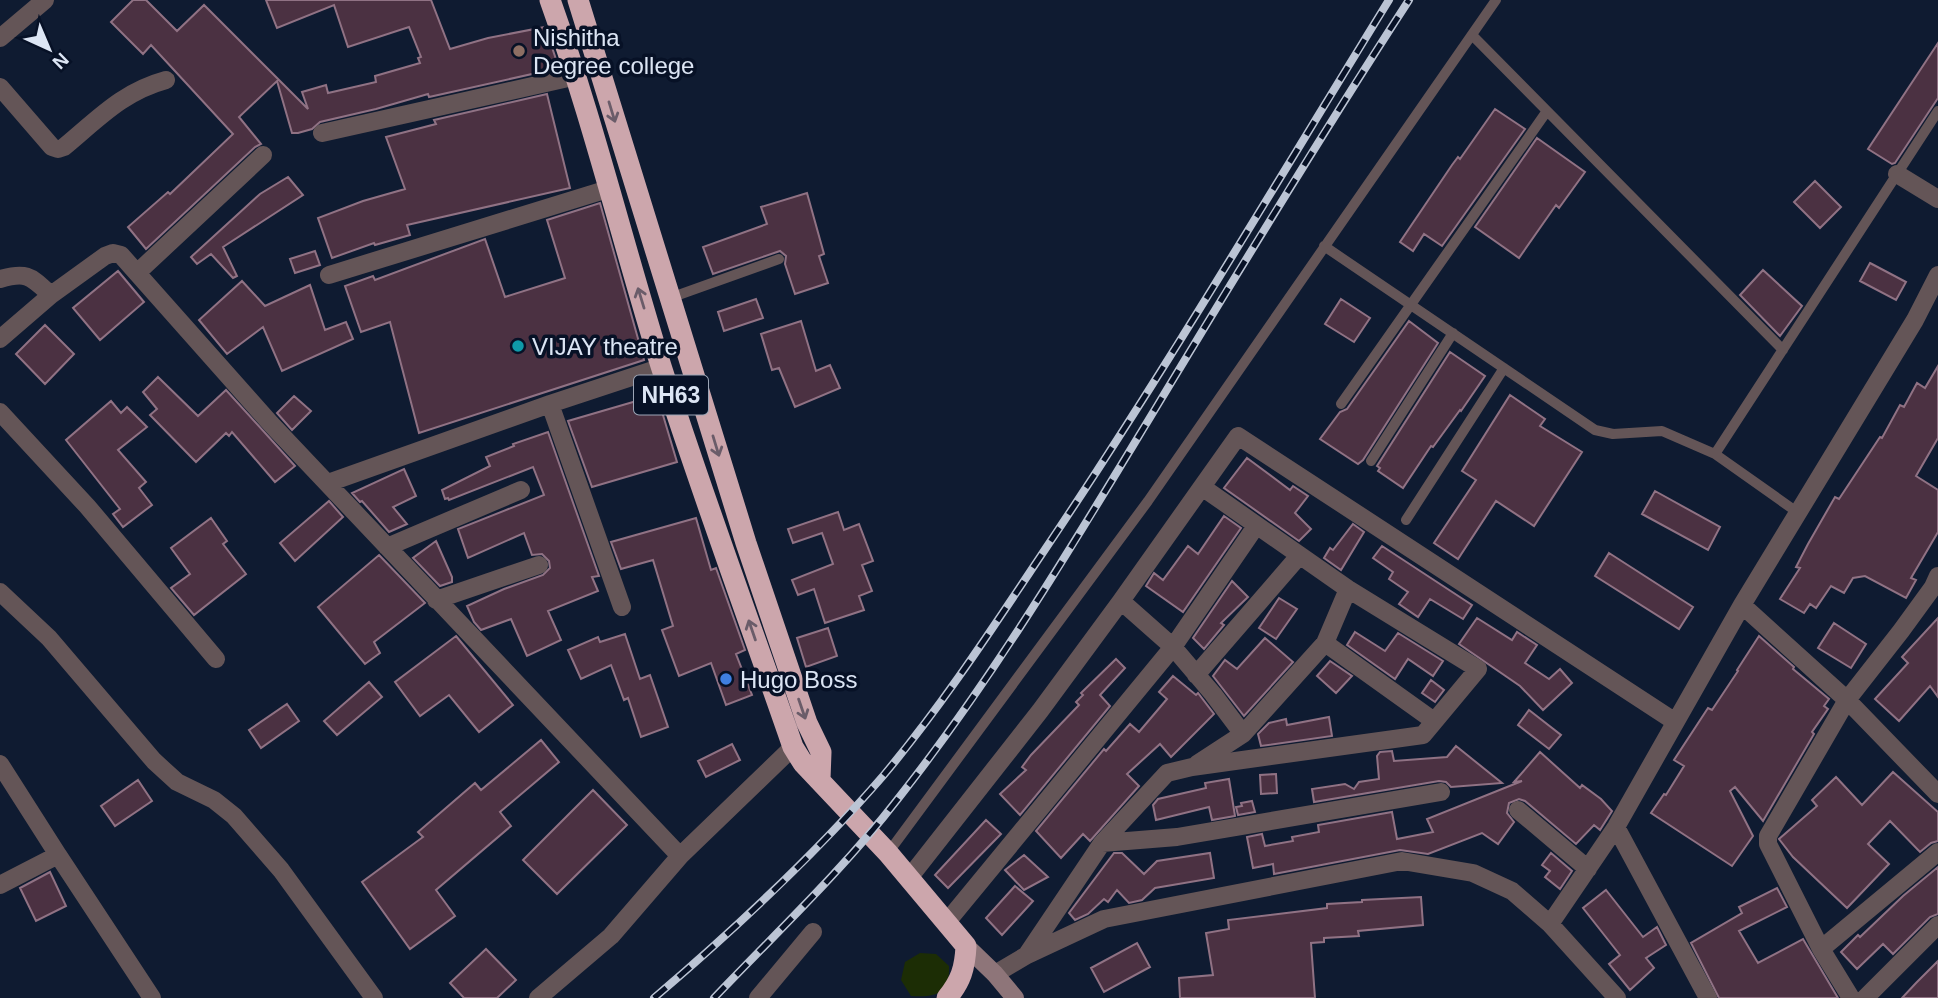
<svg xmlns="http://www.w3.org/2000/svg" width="1938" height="998" font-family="Helvetica,sans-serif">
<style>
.green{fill:#1c2d05}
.building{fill:#4b3142;stroke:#907284;stroke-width:2}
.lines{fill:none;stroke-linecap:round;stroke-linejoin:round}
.lane{stroke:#645557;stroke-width:10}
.street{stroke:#645557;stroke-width:18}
.secondary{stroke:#8e7579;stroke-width:18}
.highway{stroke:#cca6ac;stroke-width:21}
.rail-casing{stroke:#bbc4d4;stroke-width:8}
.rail{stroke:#071126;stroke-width:5;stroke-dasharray:16;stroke-linecap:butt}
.oneway{stroke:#6a5c69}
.education-dot{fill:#8d6e63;stroke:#071126;stroke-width:2.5}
.culture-dot{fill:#0f9aa8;stroke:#071126;stroke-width:2.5}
.shop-dot{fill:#3f7fe0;stroke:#071126;stroke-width:2.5}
.labels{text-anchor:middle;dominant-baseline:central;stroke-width:7;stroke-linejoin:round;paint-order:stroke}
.shield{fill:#071126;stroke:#9ca5b6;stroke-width:2}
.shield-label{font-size:23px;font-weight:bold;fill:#dce5f4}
.poi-label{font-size:24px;fill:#dce5f4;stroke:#071126;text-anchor:start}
</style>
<rect width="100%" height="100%" fill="#0f1b31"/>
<path class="green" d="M920 953 936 954 949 966C950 992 938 998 911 996L901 980 905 962Z"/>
<path class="building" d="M133 0H146L177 31 204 5 308 109 302 92 326 85 328 93 376 82 375 76 420 63 418 58 421 57 409 27 348 47 334 5 277 28 266 0H431L450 49 488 38 545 27 559 68 429 97 428 94 376 109 320 122 312 129 298 133H292L277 81 239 117 261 144 255 147 146 249 128 227 168 192 170 194 233 134 151 45 143 54 111 22Z
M1938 43V98L1895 163 1892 164 1868 149Z
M547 94 570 188 407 225 410 235 375 245 374 243 332 258 318 218 363 201 405 189 386 137 436 124 434 120Z
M1495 109 1525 129 1442 246 1424 234 1413 251 1400 242 1452 165 1458 157 1460 159Z
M1537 138 1585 172 1559 208 1556 205 1519 258 1475 227Z
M288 177 303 195 223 247 237 276 233 278 211 254 197 264 191 257 260 194Z
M1815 181 1841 207 1820 228 1794 202Z
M807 193 824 254 819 256 828 283 795 294 785 264 786 256 780 251 713 274 703 247 767 224 761 207Z
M600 203 644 360 419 433 390 322 361 332 345 286 373 276 375 280 485 239 505 297 565 278 547 220Z
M315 251 320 265 295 273 290 259Z
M1870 263 1906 282 1896 300 1860 281Z
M1763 270 1802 306 1780 336 1740 295Z
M118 271 144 302 100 340 73 308Z
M242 281 265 306 310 285 325 330 346 322 353 339 282 371 263 327 227 354 199 320Z
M756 299 763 318 724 331 718 312Z
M1341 299 1370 318 1354 342 1325 324Z
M801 321 816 371 830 365 840 388 795 407 779 368 772 370 761 334Z
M1409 321 1438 343 1363 460 1358 464 1320 439 1340 412 1347 409Z
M45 325 74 354 45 384 16 354Z
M1450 352 1485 376 1461 411 1460 410 1433 447 1431 446 1403 488 1378 471 1380 468 1377 466Z
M1938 366V438L1916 476 1938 490V532L1911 578 1916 580 1906 598 1865 576 1853 578 1844 593 1831 586 1816 608 1810 604 1804 613 1780 599 1800 568 1796 567 1808 544 1835 497 1839 499 1880 437 1882 438 1900 405 1904 407 1917 383 1925 388Z
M158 377 198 416 226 390 295 466 275 482 232 432 229 436 226 433 196 462 150 415 157 409 143 392Z
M657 395 677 462 592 487 568 421Z
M1510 395 1545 419 1540 426 1582 452 1534 526 1496 501 1458 559 1434 543 1476 480 1462 471Z
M294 396 311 411 292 430 277 413Z
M111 401 121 413 127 407 147 427 118 450 146 482 139 488 152 505 123 527 113 514 120 509 66 440Z
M548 432 599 576 592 577 598 591 548 611 561 640 527 656 511 619 481 630 474 622 467 606 504 589 543 575 550 568 549 561 542 554 532 555 524 533 468 558 458 529 544 495 533 467 449 500 448 498 445 499 442 490 490 466 486 457 514 446 513 444Z
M1247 458 1290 490 1293 486 1308 496 1295 513 1311 529 1299 541 1224 488Z
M404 469 416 496 393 507 407 524 389 532 362 501 360 502 352 493Z
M1655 491 1720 527 1708 550 1642 514Z
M329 501 343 517 295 561 280 543Z
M838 512 844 530 859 524 873 561 862 565 872 591 859 596 864 610 825 623 814 589 798 595 792 580 833 564 822 533 793 543 788 529Z
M1224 516 1241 528 1183 612 1146 586 1154 573 1163 580 1188 546 1198 554Z
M211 518 227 541 223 544 246 574 194 615 171 588 190 574 171 548Z
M696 518 711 570 716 568 745 650 736 654 752 695 726 705 711 663 679 676 662 630 673 626 653 560 621 569 611 542Z
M1353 524 1364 532 1341 570 1324 558 1330 548 1333 550Z
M436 541 452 577V582L440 586 413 558Z
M1382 546 1472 605 1463 619 1430 599 1418 617 1399 604 1408 592 1389 579 1393 572 1373 558Z
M1609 553 1693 607 1679 629 1595 576Z
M379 555 425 603 374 642 380 653 365 664 318 607Z
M1232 581 1248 597 1221 623 1224 625 1204 649 1193 638Z
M1279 598 1297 609 1276 639 1259 628Z
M1477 618 1512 640 1517 632 1537 645 1525 663 1549 679 1560 669 1572 683 1543 710 1520 686 1459 644Z
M1938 618V697L1930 686 1899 721 1875 699 1908 663 1902 657Z
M1834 623 1866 644 1851 668 1818 648Z
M828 628 837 656 806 667 797 638Z
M1355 632 1385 651 1398 633 1443 661 1433 676 1408 659 1395 679 1347 645Z
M625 634 640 679 650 675 668 727 641 737 628 698 624 700 611 665 581 679 568 650 598 637 600 642Z
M456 636 513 705 479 732 449 695 420 716 395 682Z
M1759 636 1794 667 1793 669 1829 699 1824 706 1828 709 1812 732 1814 734 1763 821 1735 787 1730 791 1753 836 1732 866 1651 813 1664 794 1666 795 1684 766 1674 760 1708 708 1712 710 1738 671 1737 670Z
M1265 638 1293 662 1244 716 1213 676 1225 660 1237 669Z
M1116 659 1125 668 1100 695 1110 706 1020 815 1000 794 1026 770 1022 767 1031 755 1079 705 1076 702 1083 695 1081 693Z
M1330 661 1352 676 1336 693 1317 676Z
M1173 676 1196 695 1198 693 1214 714 1171 757 1160 744 1127 774 1139 786 1090 841 1083 834 1061 858 1036 831 1104 749 1106 751 1130 724 1139 732 1167 699 1159 692Z
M1431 680 1444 690 1435 702 1422 693Z
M369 682 382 697 337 735 324 721Z
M287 704 299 721 261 748 249 730Z
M1529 710 1561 735 1549 749 1518 725Z
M1329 717 1332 736 1261 746 1258 734 1269 723 1286 719 1287 725Z
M541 740 559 762 500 812 511 826 436 890 455 916 410 949 362 882 423 837 418 832 475 783 481 790Z
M732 744 740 760 706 777 698 761Z
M1456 746 1502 783 1451 787 1446 782 1439 781 1314 802 1312 789 1345 784 1354 789 1359 782 1379 779 1377 756 1380 752 1392 751 1394 761 1447 757Z
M1540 752 1580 788 1582 785 1601 799 1612 811 1600 830 1594 825 1576 844 1525 801 1519 799 1509 803 1507 813 1514 822 1498 844 1482 833 1428 854 1400 850 1274 874 1273 864 1253 868 1247 837 1262 834 1265 846 1293 841 1292 837 1319 832 1318 825 1392 812 1397 839 1433 832 1427 819 1522 781 1514 782Z
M1893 772 1938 812V841L1931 843 1920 852 1890 821 1868 844 1889 864 1847 908 1793 857 1779 839 1817 806 1812 800 1836 777 1862 805Z
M1276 774 1277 793 1261 794 1260 775Z
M1229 779 1235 816 1212 820 1209 807 1156 820 1153 805 1158 799 1206 788 1205 783Z
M138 780 152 801 115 826 101 806Z
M593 790 627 825 557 894 523 860Z
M1252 801 1255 812 1238 815 1236 807 1242 806 1241 803Z
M986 820 1001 834 948 888 935 875Z
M1114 853H1122L1144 874 1157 861 1210 853 1214 878 1155 888 1142 900 1129 903 1117 890 1108 902 1104 899 1088 914 1075 920 1069 913Z
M1551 853 1572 871 1560 889 1545 877 1550 871 1542 865Z
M1024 855 1048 877 1024 890 1005 870Z
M1938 867V914L1930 917 1893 954 1883 944 1857 969 1841 952 1858 935 1860 937 1903 896Z
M50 872 66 906 36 921 20 888Z
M1015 886 1033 901 1002 935 986 918Z
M1777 888 1787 907 1739 931 1758 963 1803 939 1838 998H1719L1691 943 1742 913 1739 907Z
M1606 890 1643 937 1657 927 1666 945 1646 958 1654 968 1630 990 1609 964 1620 955 1583 908Z
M1421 897 1423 925 1358 931 1359 936 1324 938V942L1311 943 1315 998H1180L1179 978 1213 975 1206 933 1229 929 1228 920 1327 908V904L1362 902V900Z
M1137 943 1150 967 1104 992 1091 968Z
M486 949 516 980 497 998H464L450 983Z
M1938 961V998H1902L1916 983Z"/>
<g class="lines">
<path class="lane" d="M1472 35 1783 350
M1324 246 1595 430 1613 434 1662 431 1715 454
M670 298 779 259
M1341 404 1547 111
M1371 461 1453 333
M1797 512 1715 454 1938 111
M1406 520 1504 368
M888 853 1148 501 1496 0"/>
<path class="street" d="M0 38 45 0
M0 87 52 147 58 149 64 147C98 119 122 92 166 80
M322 133 577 76
M1897 174 1938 199
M138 272 263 155
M329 275 608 189
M0 279C28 271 31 277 51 295
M0 339 51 295 105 256 113 253 121 255 271 424 680 856
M550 404 622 607
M0 412 87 506 216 659
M328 483 550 404 662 367
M1202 487 1348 589 1478 669 1423 735 1192 767 1167 773 1102 843 1177 837 1441 792
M387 547 521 490
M0 592 49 638 154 761 177 782 214 800 234 816 281 870 374 998
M436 600 539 565
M1121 601 1173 647 1256 526
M1742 605 1847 700 1938 794
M1325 643 1348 589
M1196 675 1299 556
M0 764 58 855
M1197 764 1243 734 1325 643 1434 721
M1518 810 1588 869
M1616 827 1708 998
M909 878 1040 711 1121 601 1238 436 1674 721
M0 885 58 855 152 998
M946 923 1173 647 1213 694 1243 734
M1550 924 1616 827 1742 605 1915 320 1938 275
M1821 949 1938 852
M1028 953 1102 843
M995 974 1027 955 1104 919 1402 861 1473 873 1512 891 1550 924 1617 998
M538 998 611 936 680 856 793 747
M758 998 813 932
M1851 998 1821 949 1768 844V836L1847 700 1901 631 1933 587 1938 576
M1865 998 1938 925"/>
<path class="secondary" d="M966 946 995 974 1015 998"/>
<path class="highway" d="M550 0C593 120 623 244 661 366 702 494 749 620 793 747L803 763 888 853 966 946C965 968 961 981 947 998
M578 0 746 543 807 723 821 752 820 779"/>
<g class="rail-casing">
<path id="rail" d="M654 998C735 929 813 857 883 776 946 701 999 618 1054 536 1171 361 1278 180 1389 0
M714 998C776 933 842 871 897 800 995 676 1075 541 1157 406 1239 270 1322 134 1409 0"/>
</g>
<use href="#rail" class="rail"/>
</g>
<defs><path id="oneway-shaft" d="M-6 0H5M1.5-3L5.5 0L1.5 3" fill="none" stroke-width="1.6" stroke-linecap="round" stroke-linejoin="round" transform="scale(1.75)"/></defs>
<g class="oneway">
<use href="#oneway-shaft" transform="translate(612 112) rotate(73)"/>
<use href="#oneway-shaft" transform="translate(641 298) rotate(-107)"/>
<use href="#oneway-shaft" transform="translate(716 446) rotate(73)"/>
<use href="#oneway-shaft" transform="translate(752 630) rotate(-109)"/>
<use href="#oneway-shaft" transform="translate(802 709) rotate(71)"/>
</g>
<circle class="education-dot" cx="519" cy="51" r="7"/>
<circle class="culture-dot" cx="518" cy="346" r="7"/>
<circle class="shop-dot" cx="726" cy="679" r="7"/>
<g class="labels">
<rect class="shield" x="634" y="375.5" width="74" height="39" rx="5"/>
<g class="shield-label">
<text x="671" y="395">NH63</text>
</g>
<g class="poi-label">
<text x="533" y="37">Nishitha<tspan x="533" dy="28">Degree college</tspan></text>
<text x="532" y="346">VIJAY theatre</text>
<text x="740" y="679">Hugo Boss</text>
</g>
</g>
<g transform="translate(49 49) rotate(136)" stroke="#071126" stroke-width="5" paint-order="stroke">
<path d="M0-5L12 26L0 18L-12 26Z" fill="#dce5f4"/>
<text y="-10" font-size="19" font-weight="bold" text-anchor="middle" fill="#dce5f4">N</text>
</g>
</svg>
